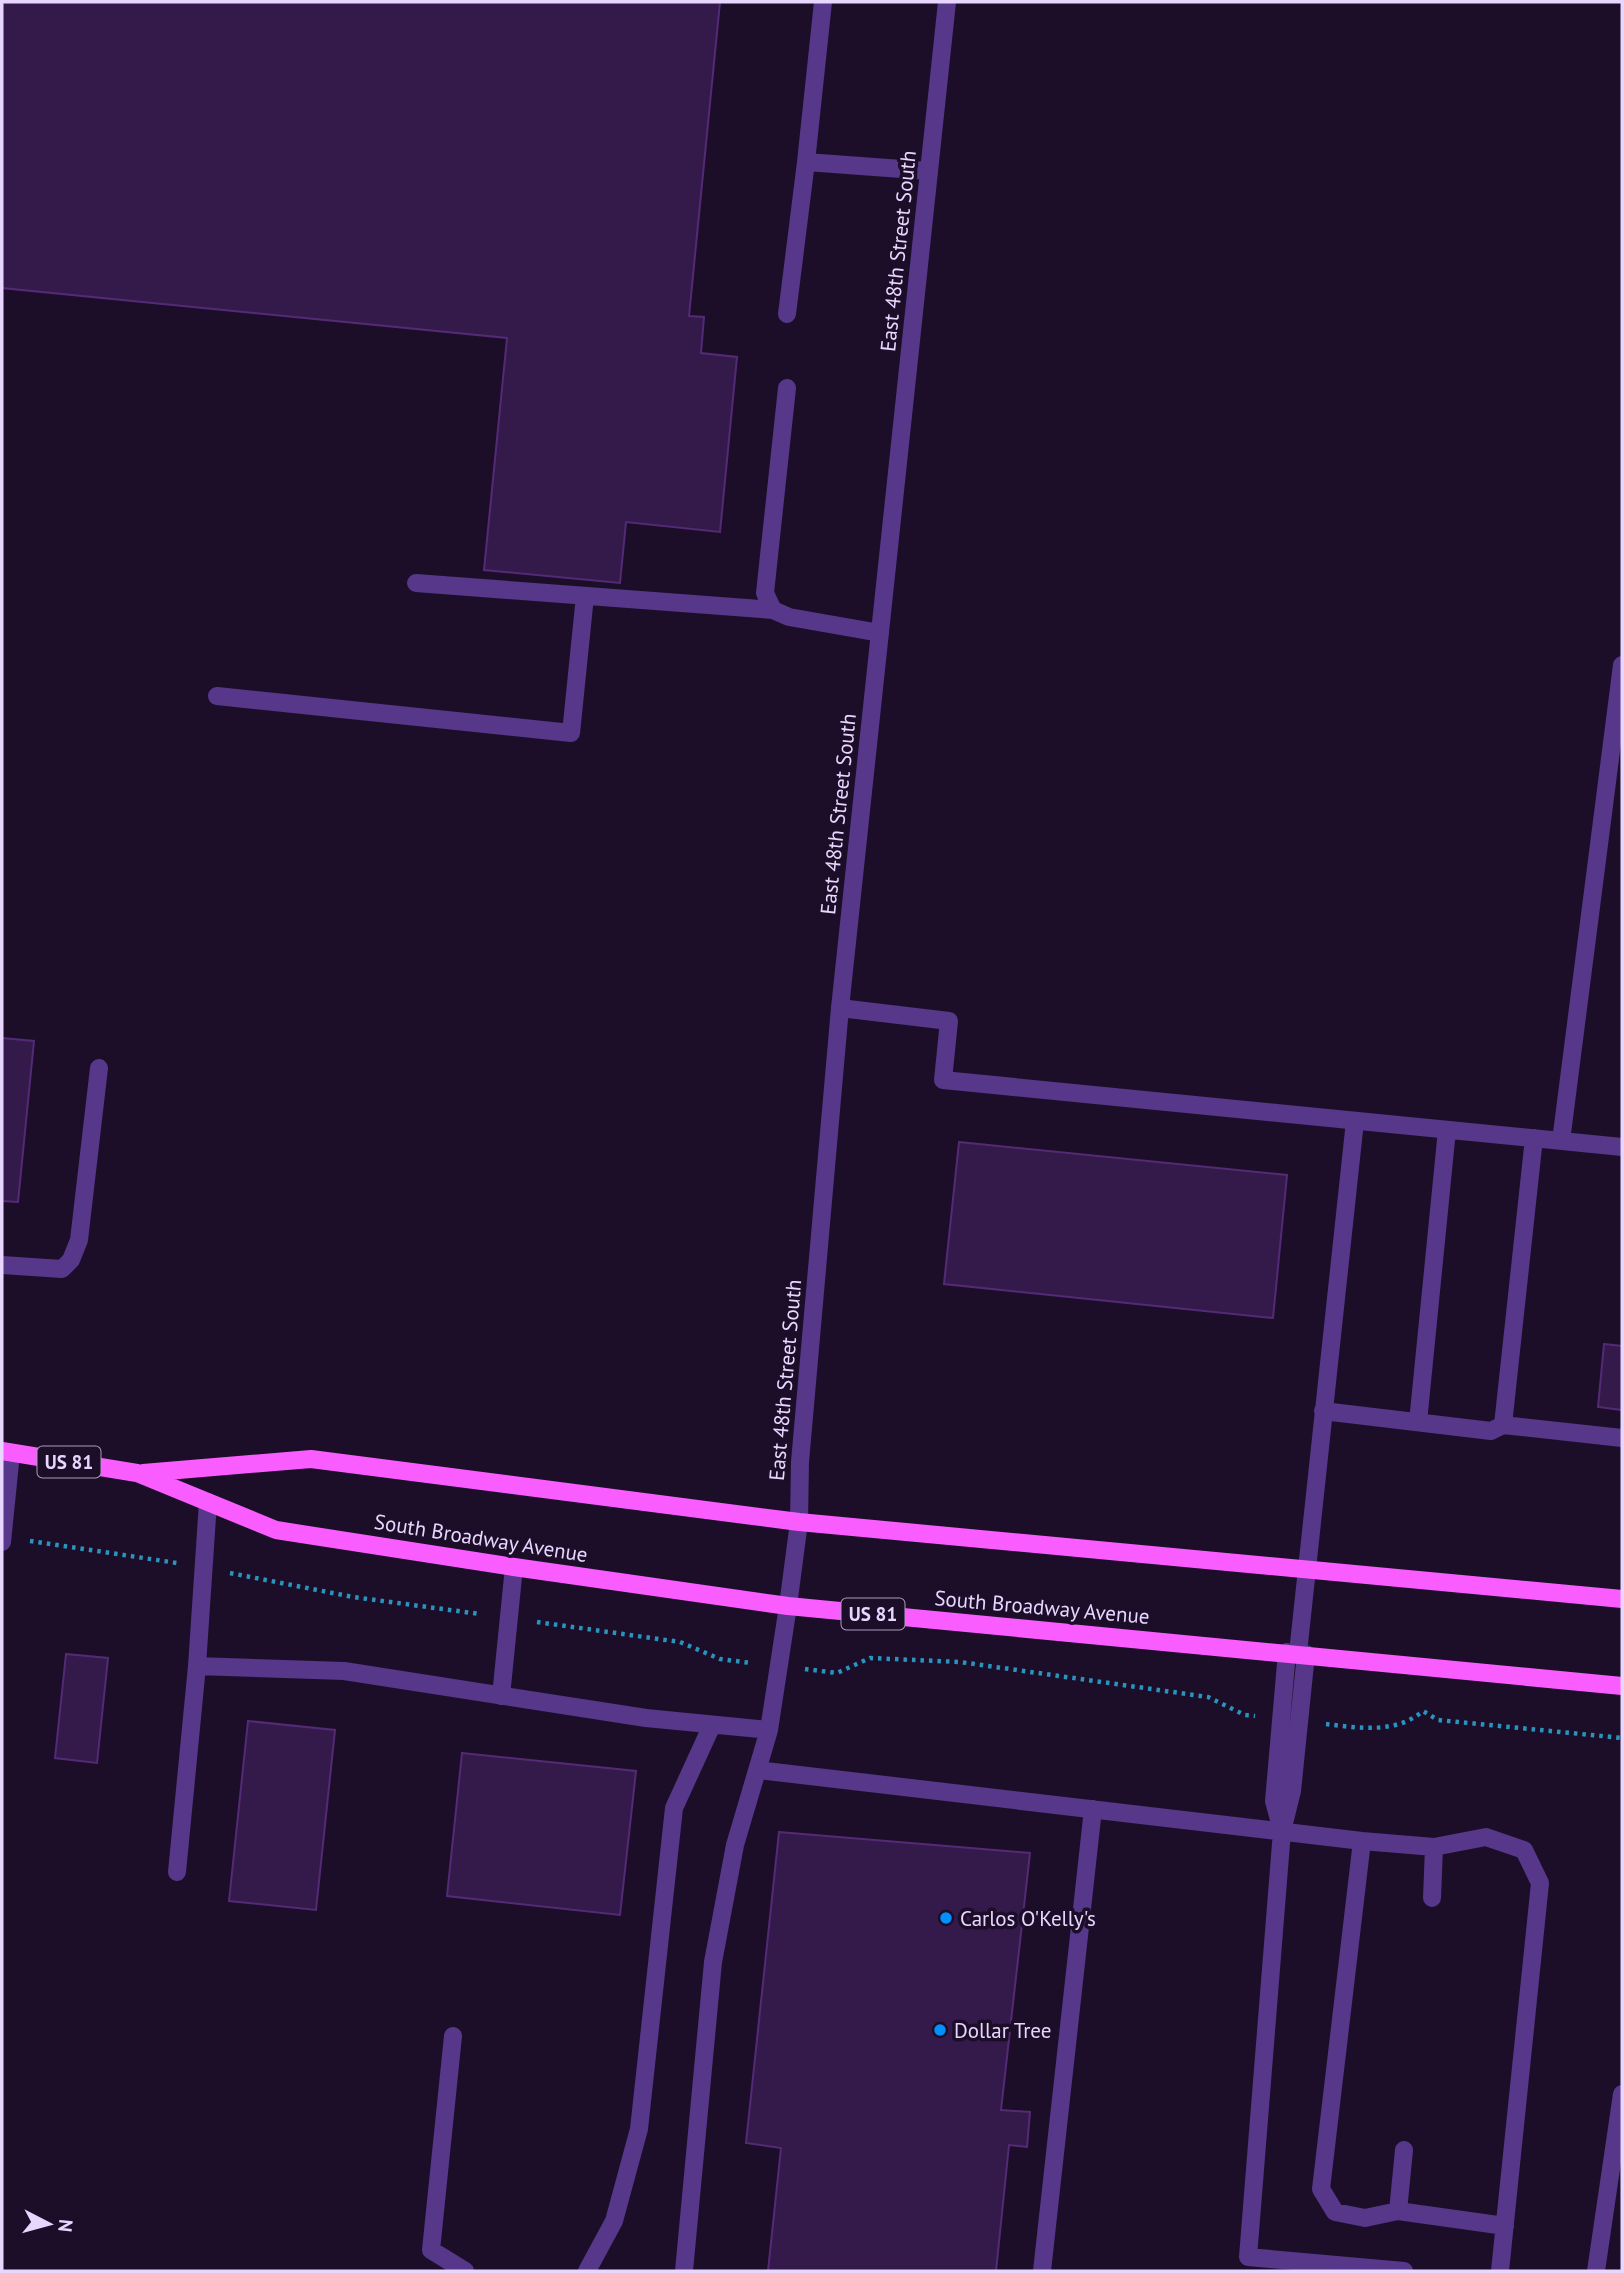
<svg xmlns="http://www.w3.org/2000/svg" width="1624" height="2273" font-family="'PT Sans',sans-serif">
<style>
.building{fill:#341a4a;stroke:#542a77;stroke-width:2}
.lines{fill:none;stroke-linecap:round;stroke-linejoin:round}
.path{stroke:#2995bf;stroke-width:4.5;stroke-dasharray:3.5 5;stroke-linecap:butt}
.service{stroke:#563789;stroke-width:18}
.minor{stroke:#563789;stroke-width:18}
.primary{stroke:#fa5dff;stroke-width:18}
.poi-dot{fill:#028fff;stroke:#1c0e28;stroke-width:2.5}
.labels{text-anchor:middle;dominant-baseline:central;stroke-width:7;stroke-linejoin:round;paint-order:stroke}
.shield{fill:#1c0e28;stroke:#ac9abe;stroke-width:2}
.shield-label{font-size:19px;font-weight:bold;fill:#e9d6ff}
.street-label{font-size:21px;fill:#e9d6ff;stroke:#1c0e28}
.poi-label{font-size:21px;fill:#e9d6ff;stroke:#1c0e28;text-anchor:start}
</style>
<rect width="100%" height="100%" fill="#1c0e28"/>
<path class="building" d="M2 2H720L689 316 704 317 701 353 737 357 720 532 626 522 620 583 484 570 507 338 2 288Z
M2 1038 34 1041 18 1202 2 1201Z
M959 1142 1287 1175 1273 1318 944 1284Z
M1604 1344 1622 1346V1410L1598 1407Z
M66 1654 108 1658 97 1763 55 1758Z
M248 1721 335 1730 316 1910 229 1901Z
M462 1753 636 1771 620 1915 447 1896Z
M779 1832 1030 1853 1001 2110 1030 2112 1027 2147 1009 2145 996 2271H768L781 2148 746 2143Z"/>
<g class="lines">
<path class="path" d="M30 1541 177 1563
M230 1573 353 1597 480 1614
M537 1622 680 1642 720 1659 751 1663
M805 1669 837 1673 870 1658 960 1662 1208 1697 1245 1715 1255 1716
M1326 1724C1359 1728 1396 1734 1423 1711L1438 1720 1622 1738"/>
<path class="service" d="M806 162 823 2
M787 314 806 162 929 171
M787 388 765 593 773 610 789 617 880 633
M416 583 773 610
M217 696 571 733 585 596
M840 1008 949 1021 943 1080 1622 1147
M1561 1141 1622 665
M2 1265 62 1269 71 1260 79 1240 99 1068
M1323 1411 1491 1431 1503 1425 1534 1138
M1418 1422 1447 1130
M1503 1425 1622 1438
M2 1542 11 1453
M1298 1653 1355 1121
M1306 1654 1292 1791 1282 1831 1248 2257 1404 2271
M197 1666 344 1671 646 1718 769 1730
M501 1696 514 1567
M758 1770 1362 1841 1434 1847 1486 1837 1524 1850 1540 1883 1500 2271
M1282 1831 1274 1801 1287 1652
M1362 1841 1321 2189 1335 2212 1365 2218 1398 2211 1505 2226
M177 1872 197 1666 208 1502
M1432 1898 1434 1847
M453 2036 431 2250 465 2271
M1398 2211 1404 2150
M587 2271 614 2221 639 2129 674 1808 712 1725
M684 2271 713 1962 735 1845 769 1730 788 1606
M1042 2271 1093 1809
M1596 2271 1622 2094"/>
<path class="minor" d="M788 1606 799 1522 800 1462 840 1008 947 2"/>
<path class="primary" d="M2 1451 137 1473 276 1530 514 1567 788 1606 1622 1686
M143 1473 311 1459 799 1522 1622 1599"/>
</g>
<g class="poi-dot">
<circle cx="946" cy="1918" r="7"/>
<circle cx="940" cy="2030" r="7"/>
</g>
<g class="labels">
<g class="shield">
<rect x="37.5" y="1446.5" width="63" height="31" rx="5"/>
<rect x="841.5" y="1598.5" width="63" height="31" rx="5"/>
</g>
<g class="shield-label">
<text x="69" y="1462">US 81</text>
<text x="873" y="1614">US 81</text>
</g>
<g class="street-label">
<text transform="translate(898 251) rotate(-84)">East 48th Street South</text>
<text transform="translate(838 814) rotate(-84)">East 48th Street South</text>
<text transform="translate(785 1380) rotate(-85)">East 48th Street South</text>
<text transform="translate(481 1538) rotate(9)">South Broadway Avenue</text>
<text transform="translate(1042 1607) rotate(5)">South Broadway Avenue</text>
</g>
<g class="poi-label">
<text x="960" y="1918">Carlos O'Kelly's</text>
<text x="954" y="2030">Dollar Tree</text>
</g>
</g>
<rect width="1624" height="2273" fill="none" stroke="#e9d6ff" stroke-width="7"/>
<g transform="translate(49 2224) rotate(96)" stroke="#1c0e28" stroke-width="5" paint-order="stroke">
<path d="M0-5L12 26L0 18L-12 26Z" fill="#e9d6ff"/>
<text y="-10" font-size="19" font-weight="bold" text-anchor="middle" fill="#e9d6ff">N</text>
</g>
</svg>
